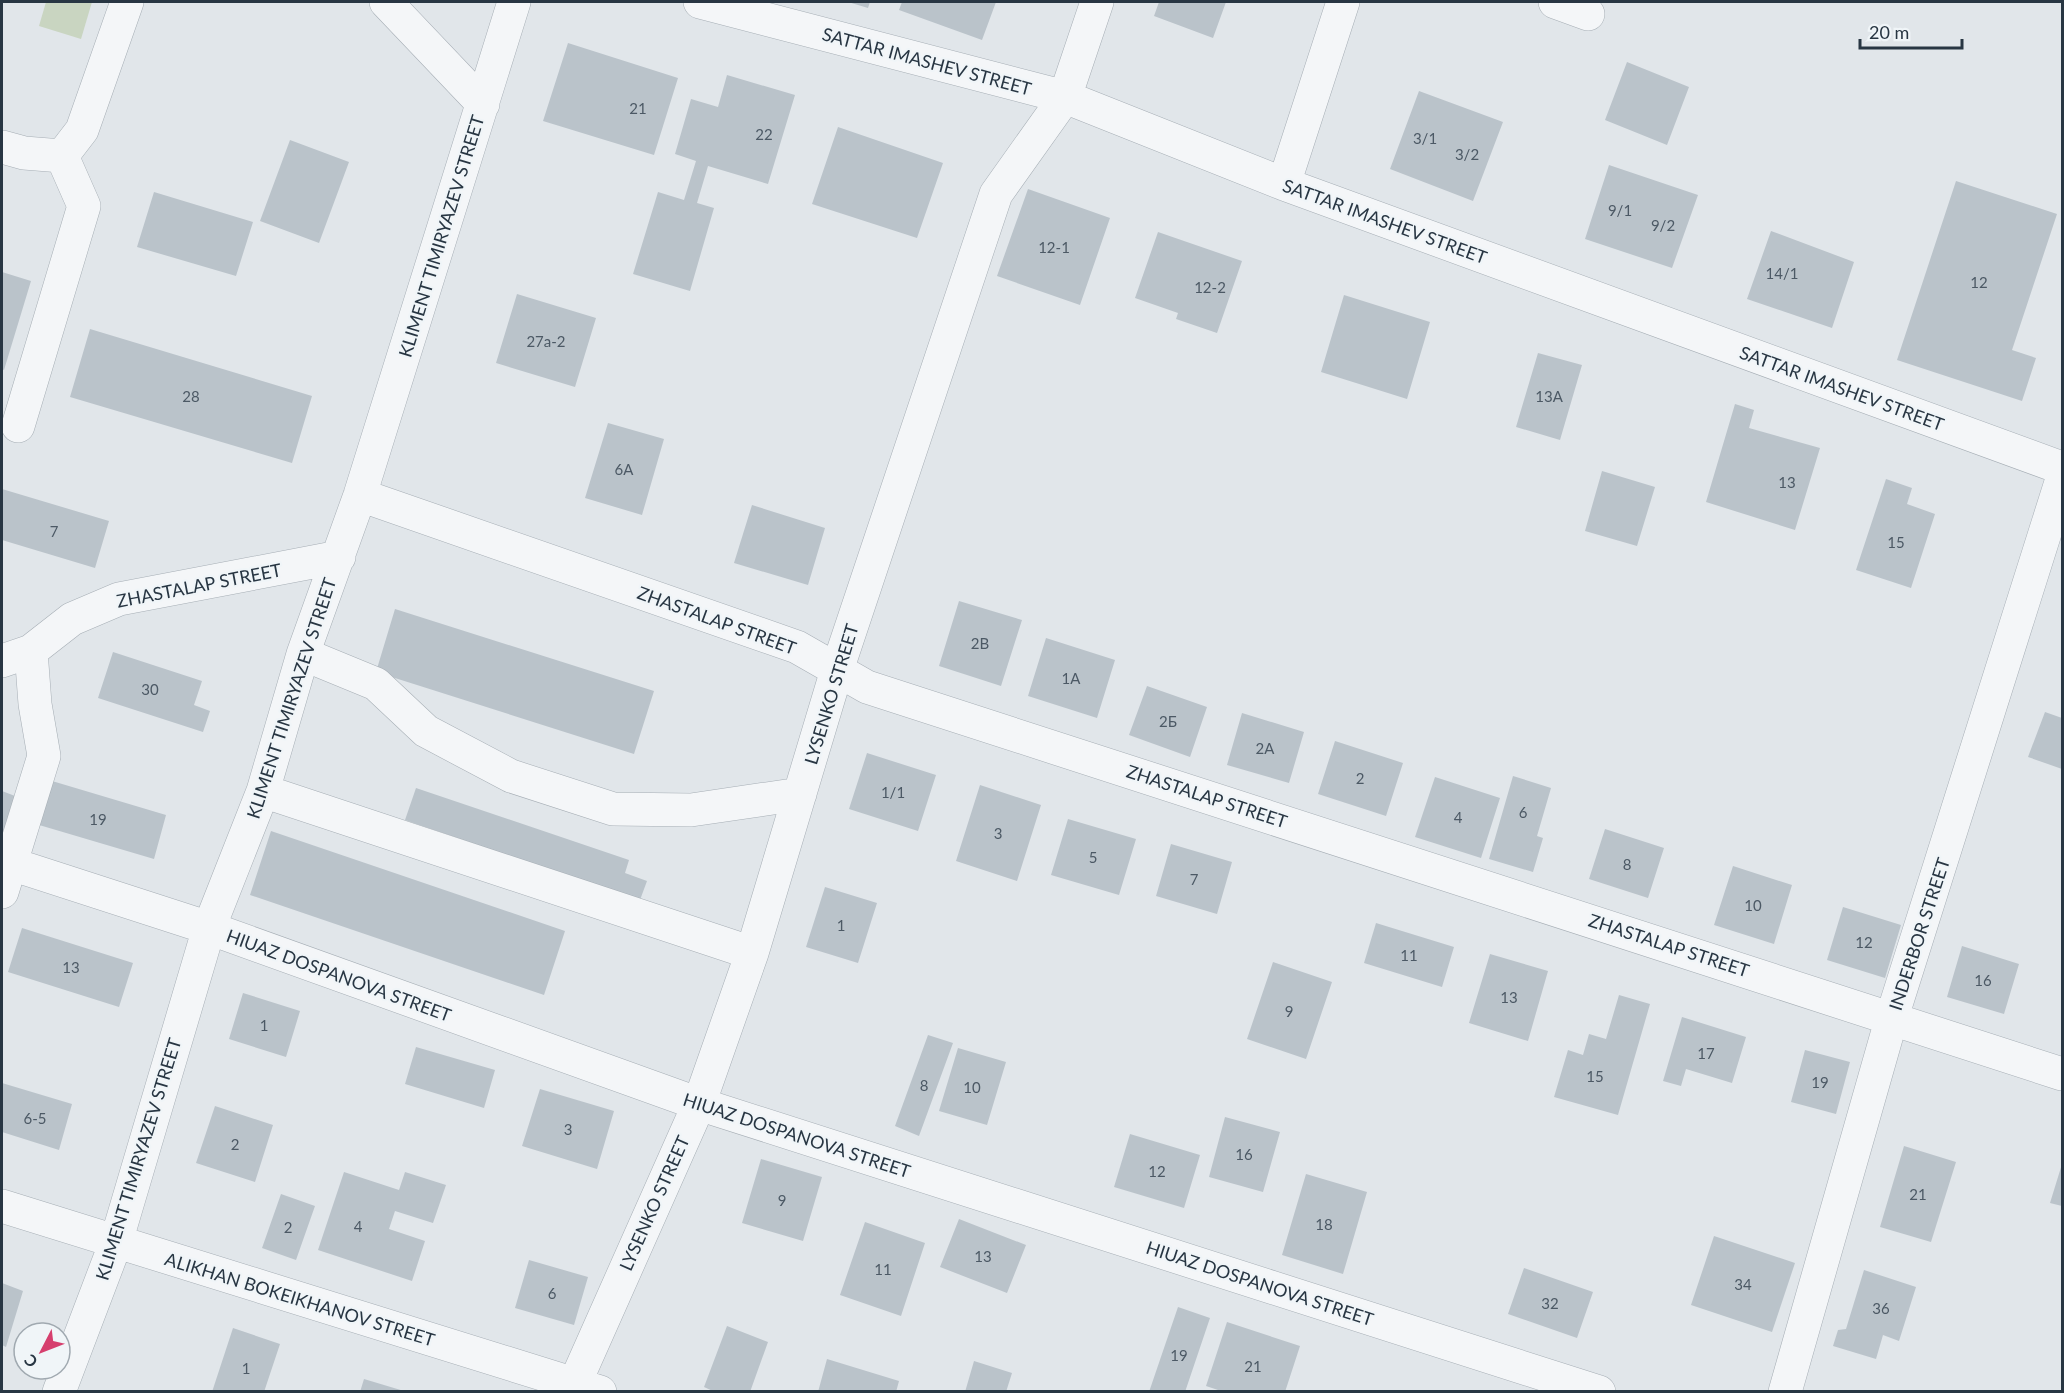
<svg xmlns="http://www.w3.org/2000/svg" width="2064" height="1393" font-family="Lato,sans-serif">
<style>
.green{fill:#c9d5c1}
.building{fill:#bac3ca}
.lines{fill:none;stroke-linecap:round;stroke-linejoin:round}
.minor-casing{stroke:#a6aeb5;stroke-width:34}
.minor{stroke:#f4f6f8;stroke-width:33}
.labels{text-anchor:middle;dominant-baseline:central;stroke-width:4.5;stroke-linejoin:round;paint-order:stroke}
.number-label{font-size:15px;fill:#4c5965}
.street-label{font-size:18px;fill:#283643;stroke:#f0f5f8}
</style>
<rect width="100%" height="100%" fill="#e1e6ea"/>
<path class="green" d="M46 2H92L81 39 39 26Z"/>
<path class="building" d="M848 2H870L868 8Z
M902 2H996L982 40 899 10Z
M1159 2H1226L1213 38 1154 16Z
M568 43 678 78 654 155 543 121Z
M1627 62 1689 87 1667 145 1605 120Z
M727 75 795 95 768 184 708 166 697 203 714 208 690 291 633 274 658 192 684 200 696 161 675 154 691 99 718 107Z
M1419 91 1503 122 1473 201 1390 169Z
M838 127 943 163 917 238 812 204Z
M290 140 349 162 319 243 260 221Z
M1609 165 1698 195 1672 268 1585 239Z
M1956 181 2057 214 2012 350 2036 358 2022 401 1897 360Z
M1028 189 1110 218 1080 305 997 276Z
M154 192 253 222 236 276 137 247Z
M1771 231 1854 262 1832 328 1747 299Z
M1158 232 1242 261 1217 333 1176 319 1178 313 1135 298Z
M2 272 31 281 4 370 2 369Z
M517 294 596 318 575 387 496 363Z
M1344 295 1430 322 1407 399 1321 372Z
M90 329 312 396 292 463 70 397Z
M1538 353 1582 365 1560 440 1516 427Z
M1735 404 1754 410 1749 428 1820 448 1795 530 1706 502Z
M608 423 664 439 642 515 585 498Z
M1602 471 1655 487 1637 546 1585 531Z
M1886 479 1912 488 1907 504 1935 514 1911 588 1856 570Z
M2 489 109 521 95 568 2 540Z
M752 505 825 528 808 585 734 563Z
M959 601 1022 620 1001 686 939 666Z
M395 609 654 691 634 754 376 672Z
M1046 638 1115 660 1097 718 1028 696Z
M113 652 202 681 194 705 210 711 203 732 98 698Z
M1147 686 1207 707 1190 757 1129 735Z
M2045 712 2062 718V769L2028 757Z
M1242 713 1304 732 1289 783 1227 765Z
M1335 741 1403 763 1386 816 1318 794Z
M867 753 936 775 918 831 849 809Z
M1513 776 1551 788 1537 836 1543 838 1533 872 1489 859Z
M1435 777 1500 798 1481 858 1415 837Z
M42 778 166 815 154 859 29 822Z
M980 785 1041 805 1017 881 956 861Z
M416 788 629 860 625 873 647 881 640 900 405 820Z
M2 791 15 796 2 838Z
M1068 819 1136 839 1119 895 1051 875Z
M1605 829 1664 848 1648 898 1589 879Z
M271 831 565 931 544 995 250 895Z
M1171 844 1232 862 1217 914 1156 896Z
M1733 866 1792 885 1774 944 1714 925Z
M825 887 877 903 858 963 806 947Z
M1843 907 1901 925 1885 978 1827 960Z
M1376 923 1454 947 1442 987 1364 963Z
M22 928 133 963 119 1007 8 972Z
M1962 946 2019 964 2004 1014 1947 997Z
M1490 954 1548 971 1528 1041 1469 1023Z
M1273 962 1332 982 1306 1059 1247 1039Z
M243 993 300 1011 286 1057 229 1039Z
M1619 995 1650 1004 1618 1115 1554 1097 1568 1050 1583 1055 1589 1034 1606 1039Z
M1682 1017 1746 1037 1732 1083 1686 1069 1681 1086 1663 1081Z
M928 1035 953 1043 919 1136 895 1126Z
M416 1047 495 1070 484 1108 405 1084Z
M958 1048 1006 1062 987 1125 939 1111Z
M1805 1050 1850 1062 1836 1114 1791 1102Z
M2 1083 72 1104 59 1150 2 1132Z
M540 1089 614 1111 597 1169 522 1146Z
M215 1106 273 1125 255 1182 196 1163Z
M1225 1117 1280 1132 1263 1192 1209 1177Z
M1130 1134 1200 1155 1184 1208 1114 1187Z
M1904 1146 1956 1162 1931 1242 1880 1227Z
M761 1159 822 1177 803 1241 742 1223Z
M2062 1164V1206L2050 1203Z
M344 1172 399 1190 405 1172 446 1185 433 1223 395 1211 389 1229 425 1241 412 1281 318 1250Z
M1306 1174 1367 1192 1343 1274 1282 1255Z
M281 1194 315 1206 296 1260 262 1248Z
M959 1219 1026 1245 1007 1293 940 1267Z
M865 1222 925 1243 901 1316 840 1295Z
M1714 1236 1795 1263 1772 1332 1691 1305Z
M529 1260 588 1277 574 1325 515 1308Z
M1524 1268 1593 1292 1577 1338 1508 1314Z
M1864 1270 1916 1287 1899 1341 1883 1335 1876 1359 1833 1346 1838 1330 1846 1329Z
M2 1283 23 1291 6 1347 2 1345Z
M1178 1307 1210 1318 1185 1392H1149Z
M1227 1322 1300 1346 1285 1392H1224L1206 1386Z
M727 1326 768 1342 750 1392H715L704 1387Z
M233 1328 280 1344 264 1392H212Z
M827 1359 899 1381 896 1392H818Z
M974 1361 1012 1373 1006 1392H965Z
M364 1379 404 1391 403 1392H360Z"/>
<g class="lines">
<g class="minor-casing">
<path id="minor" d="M386 2 483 104
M700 2 1065 97 1284 184 2062 468
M1555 2 1588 14
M2 147 24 153 62 156 82 130 127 2
M1284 184 1343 2
M18 426 84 206 62 156
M360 495 797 647 867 687 2062 1074
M303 654 376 684 426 731 511 776 613 809 691 810 800 794
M2 661 31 651 72 619 119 599 339 557
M263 791 752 953
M2 861 209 928 699 1104 1599 1392
M2 892 44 756 35 704 31 651
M2 1206 600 1392
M59 1392 116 1242 209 928 263 791 303 654 360 495 514 2
M571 1392 699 1104 752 953 837 670 996 194 1065 97 1097 2
M1785 1392 1892 1017 2062 479"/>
</g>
<use href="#minor" class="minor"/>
</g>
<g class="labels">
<g class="number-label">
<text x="638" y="108">21</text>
<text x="764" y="134">22</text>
<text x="1425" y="138">3/1</text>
<text x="1467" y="154">3/2</text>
<text x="1620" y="210">9/1</text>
<text x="1663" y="225">9/2</text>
<text x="1054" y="247">12-1</text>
<text x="1782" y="273">14/1</text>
<text x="1979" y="282">12</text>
<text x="1210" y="287">12-2</text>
<text x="546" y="341">27a-2</text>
<text x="191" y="396">28</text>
<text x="1549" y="396">13А</text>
<text x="624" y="469">6А</text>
<text x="1787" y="482">13</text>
<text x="54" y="531">7</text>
<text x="1896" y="542">15</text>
<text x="980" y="643">2В</text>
<text x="1071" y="678">1А</text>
<text x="150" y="689">30</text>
<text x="1168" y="721">2Б</text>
<text x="1265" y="748">2А</text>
<text x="1360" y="778">2</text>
<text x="893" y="792">1/1</text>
<text x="1523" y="812">6</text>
<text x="1458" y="817">4</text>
<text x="98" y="819">19</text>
<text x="998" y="833">3</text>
<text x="1093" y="857">5</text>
<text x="1627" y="864">8</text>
<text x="1194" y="879">7</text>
<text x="1753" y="905">10</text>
<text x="841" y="925">1</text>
<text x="1864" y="942">12</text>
<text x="1409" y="955">11</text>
<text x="71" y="967">13</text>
<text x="1983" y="980">16</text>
<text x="1509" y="997">13</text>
<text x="1289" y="1011">9</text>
<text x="264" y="1025">1</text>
<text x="1706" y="1053">17</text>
<text x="1595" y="1076">15</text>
<text x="1820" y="1082">19</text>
<text x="924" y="1085">8</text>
<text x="972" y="1087">10</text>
<text x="35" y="1118">6-5</text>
<text x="568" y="1129">3</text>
<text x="235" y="1144">2</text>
<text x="1244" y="1154">16</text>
<text x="1157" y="1171">12</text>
<text x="1918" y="1194">21</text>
<text x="782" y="1200">9</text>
<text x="1324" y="1224">18</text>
<text x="358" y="1226">4</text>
<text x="288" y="1227">2</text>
<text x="983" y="1256">13</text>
<text x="883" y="1269">11</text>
<text x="1743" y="1284">34</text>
<text x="552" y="1293">6</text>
<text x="1550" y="1303">32</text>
<text x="1881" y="1308">36</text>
<text x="1179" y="1355">19</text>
<text x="1253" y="1366">21</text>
<text x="246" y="1368">1</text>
</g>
<g class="street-label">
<text transform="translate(927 61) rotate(15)">SATTAR IMASHEV STREET</text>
<text transform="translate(1385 221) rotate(20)">SATTAR IMASHEV STREET</text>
<text transform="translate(441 236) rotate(-73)">KLIMENT TIMIRYAZEV STREET</text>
<text transform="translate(1842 388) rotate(20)">SATTAR IMASHEV STREET</text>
<text transform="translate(199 585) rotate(-11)">ZHASTALAP STREET</text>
<text transform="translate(717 620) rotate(20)">ZHASTALAP STREET</text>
<text transform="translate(831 694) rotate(-73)">LYSENKO STREET</text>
<text transform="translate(291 698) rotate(-72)">KLIMENT TIMIRYAZEV STREET</text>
<text transform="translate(1207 796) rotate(18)">ZHASTALAP STREET</text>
<text transform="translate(1919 934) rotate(-72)">INDERBOR STREET</text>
<text transform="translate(1669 945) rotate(18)">ZHASTALAP STREET</text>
<text transform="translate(339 975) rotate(20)">HIUAZ DOSPANOVA STREET</text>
<text transform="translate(797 1135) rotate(18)">HIUAZ DOSPANOVA STREET</text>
<text transform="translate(138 1159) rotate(-73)">KLIMENT TIMIRYAZEV STREET</text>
<text transform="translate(654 1203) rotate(-66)">LYSENKO STREET</text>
<text transform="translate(1260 1283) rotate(18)">HIUAZ DOSPANOVA STREET</text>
<text transform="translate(300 1299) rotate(17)">ALIKHAN BOKEIKHANOV STREET</text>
</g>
</g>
<rect width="2064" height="1393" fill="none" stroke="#283643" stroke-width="6"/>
<g transform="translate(42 1351) rotate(228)"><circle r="28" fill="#f0f5f8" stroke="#a0a9b0" stroke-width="1.5"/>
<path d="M0-4.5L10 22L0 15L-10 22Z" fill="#d63f6e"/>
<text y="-9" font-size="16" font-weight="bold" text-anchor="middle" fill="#283643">С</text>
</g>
<path d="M1860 39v9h102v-9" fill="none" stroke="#283643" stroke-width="3"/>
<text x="1869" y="39" font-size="18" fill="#283643" stroke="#f0f5f8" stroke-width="4.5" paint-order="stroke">20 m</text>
</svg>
